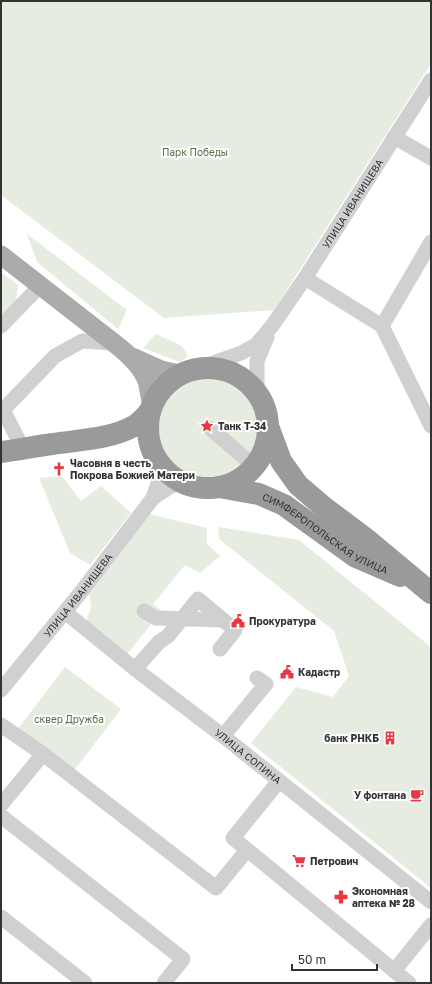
<svg xmlns="http://www.w3.org/2000/svg" width="432" height="984" font-family="'Golos Text',sans-serif">
<style>
.green{fill:#e6ecdf}
.lines{fill:none;stroke-linecap:round;stroke-linejoin:round}
.minor{stroke:#d0d0d0;stroke-width:15}
.major{stroke:#ababab;stroke-width:19}
.highway{stroke:#9a9a9a;stroke-width:22}
.labels{text-anchor:middle;dominant-baseline:central;stroke-width:4;stroke-linejoin:round;paint-order:stroke}
.park-label{font-size:10px;fill:#56703f;stroke:#fff}
.street-label{font-size:10px;fill:#333;stroke:#fff}
.poi-label{font-size:10px;font-weight:bold;fill:#333;stroke:#fff;text-anchor:start}
</style>
<rect width="100%" height="100%" fill="#fff"/>
<path class="green" d="M1 1H431V64L274 310 164 318 1 195Z
M27 234 127 310 118 329 37 262Z
M1 272 18 285 16 301 1 319Z
M156 334 182 346 188 356 180 362 143 348Z
M156 428a51 51 0 1 1 102 0a51 51 0 1 1-102 0Z
M62 476 81 501 101 486 131 513 90 565 70 553 39 478Z
M149 514 207 528V544L220 556 200 573 185 565 153 604 162 611 127 654 86 621 91 608 89 591Z
M218 527 299 540 431 647V888L251 743 296 687 333 697 349 676 334 631 219 539Z
M65 667 121 709 73 772 17 730Z"/>
<g class="lines">
<g class="minor">
<path d="M394 137 431 158"/>
<path d="M305 278 382 326 431 242"/>
<path d="M1 326 40 286"/>
<path d="M382 326 431 426"/>
<path id="s1" d="M199 368 241 353 256 345 272 326 305 278 431 80"/>
<path d="M257 393V361L267 337"/>
<path d="M1 410H3L23 449"/>
<path d="M3 410 55 356 82 341 114 343"/>
<path d="M211 429 254 466"/>
<path d="M153 498 159 480 157 461"/>
<path d="M144 611 156 618 223 620"/>
<path id="s2" d="M65 612 135 669 223 736 431 902"/>
<path d="M135 669 159 642 168 636 198 599 235 630 220 649"/>
<path id="s3" d="M1 690 81 592 153 498 171 486 178 484H187"/>
<path d="M1 725 43 754 216 888 247 850"/>
<path d="M223 736 266 684 257 678"/>
<path d="M279 781 233 838 409 983"/>
<path d="M1 805 43 754"/>
<path d="M1 816 183 959 164 983"/>
<path d="M1 917 85 983"/>
<path d="M394 971 431 925"/>
</g>
<path class="major" d="M1 255 114 343C127 353 141 365 147 381 149 389 150 398 152 406
M132 357 161 370 180 374"/>
<g class="highway">
<circle cx="208" cy="428" r="60"/>
<path d="M268 426 281 461 298 485 325 508 365 538 431 593"/>
<path d="M1 452C18 450 36 446 53 444 79 440 111 439 134 426 141 422 145 417 150 411"/>
<path id="s4" d="M219 487 259 494 284 505 356 557 400 576"/>
</g>
</g>
<defs>
<g id="sight-bare" transform="scale(1.08)"><path d="M0-6L1.8-2.2L6-1.7L2.9 1.2L3.7 5.4L0 3.3L-3.7 5.4L-2.9 1.2L-6-1.7L-1.8-2.2Z" fill="#e63946" stroke="#fff" stroke-width="2.5" paint-order="stroke"/></g>
<g id="church-bare" transform="scale(1.08)"><path d="M-1.2-6h2.4v3.5h3.3v2.4h-3.3V6h-2.4V-.1h-3.3v-2.4h3.3Z" fill="#e63946" stroke="#fff" stroke-width="2.5" paint-order="stroke"/></g>
<g id="civic-bare" transform="scale(1.08)"><path d="M-.6-6.5H3V-4.5H.6V-3L4-1V1h2V6H-6V1h2V-1L-.6-3ZM-1.2 2.5V6h2.4V2.5Z" fill="#e63946" stroke="#fff" stroke-width="2.5" paint-order="stroke"/></g>
<g id="building-bare" transform="scale(1.08)"><path d="M-4-6H4V6H1V3H-1V6H-4ZM-2.5-4.3h1.7v1.8h-1.7ZM.8-4.3h1.7v1.8H.8ZM-2.5-1h1.7V.8h-1.7ZM.8-1h1.7V.8H.8Z" fill="#e63946" stroke="#fff" stroke-width="2.5" paint-order="stroke"/></g>
<g id="cafe-bare" transform="scale(1.08)"><path d="M-5.5-4.5H6V0H3Q3 3.5 0 3.5H-2.5Q-5.5 3.5-5.5 0ZM3-3.2v2h1.7v-2ZM-6 4.5H4V6H-6Z" fill="#e63946" stroke="#fff" stroke-width="2.5" paint-order="stroke"/></g>
<g id="supermarket-bare" transform="scale(1.08)"><path d="M-6-5.5h2.5l.6 2H6L4.5 2H-2.5L-4.4-4H-6ZM-1.5 3.2a1.3 1.3 0 1 0 .1 0ZM3 3.2a1.3 1.3 0 1 0 .1 0Z" fill="#e63946" stroke="#fff" stroke-width="2.5" paint-order="stroke"/></g>
<g id="pharmacy-bare" transform="scale(1.08)"><path d="M-2-6h4v4h4v4h-4v4h-4v-4h-4v-4h4Z" fill="#e63946" stroke="#fff" stroke-width="2.5" paint-order="stroke"/></g>
</defs>
<g fill-rule="evenodd">
<use href="#sight-bare" x="207" y="426"/>
<use href="#church-bare" x="59" y="469"/>
<use href="#civic-bare" x="238" y="621"/>
<use href="#civic-bare" x="287" y="672"/>
<use href="#building-bare" x="390" y="738"/>
<use href="#cafe-bare" x="417" y="795"/>
<use href="#supermarket-bare" x="299" y="861"/>
<use href="#pharmacy-bare" x="341" y="897"/>
</g>
<g class="labels">
<g class="park-label">
<text x="195" y="152">Парк Победы</text>
<text x="69" y="719">сквер Дружба</text>
</g>
<g class="street-label">
<text stroke="none"><textPath href="#s1" startOffset="233">УЛИЦА ИВАНИЩЕВА</textPath></text>
<text stroke="none"><textPath href="#s4" startOffset="118">СИМФЕРОПОЛЬСКАЯ УЛИЦА</textPath></text>
<text stroke="none"><textPath href="#s3" startOffset="122">УЛИЦА ИВАНИЩЕВА</textPath></text>
<text stroke="none"><textPath href="#s2" startOffset="233">УЛИЦА СОПИНА</textPath></text>
</g>
<g class="poi-label">
<text x="218" y="426">Танк Т-34</text>
<text x="70" y="463">Часовня в честь<tspan x="70" dy="12">Покрова Божией Матери</tspan></text>
<text x="249" y="621">Прокуратура</text>
<text x="298" y="672">Кадастр</text>
<text x="379" y="738" text-anchor="end">банк РНКБ</text>
<text x="406" y="795" text-anchor="end">У фонтана</text>
<text x="310" y="861">Петрович</text>
<text x="352" y="891">Экономная<tspan x="352" dy="12">аптека № 28</tspan></text>
</g>
</g>
<rect width="432" height="984" fill="none" stroke="#333333" stroke-width="4"/>
<path d="M292 964v6h85v-6" fill="none" stroke="#333333" stroke-width="2"/>
<text x="298" y="964" font-size="12" fill="#333333" stroke="#ffffff" stroke-width="3" paint-order="stroke">50 m</text>
</svg>
